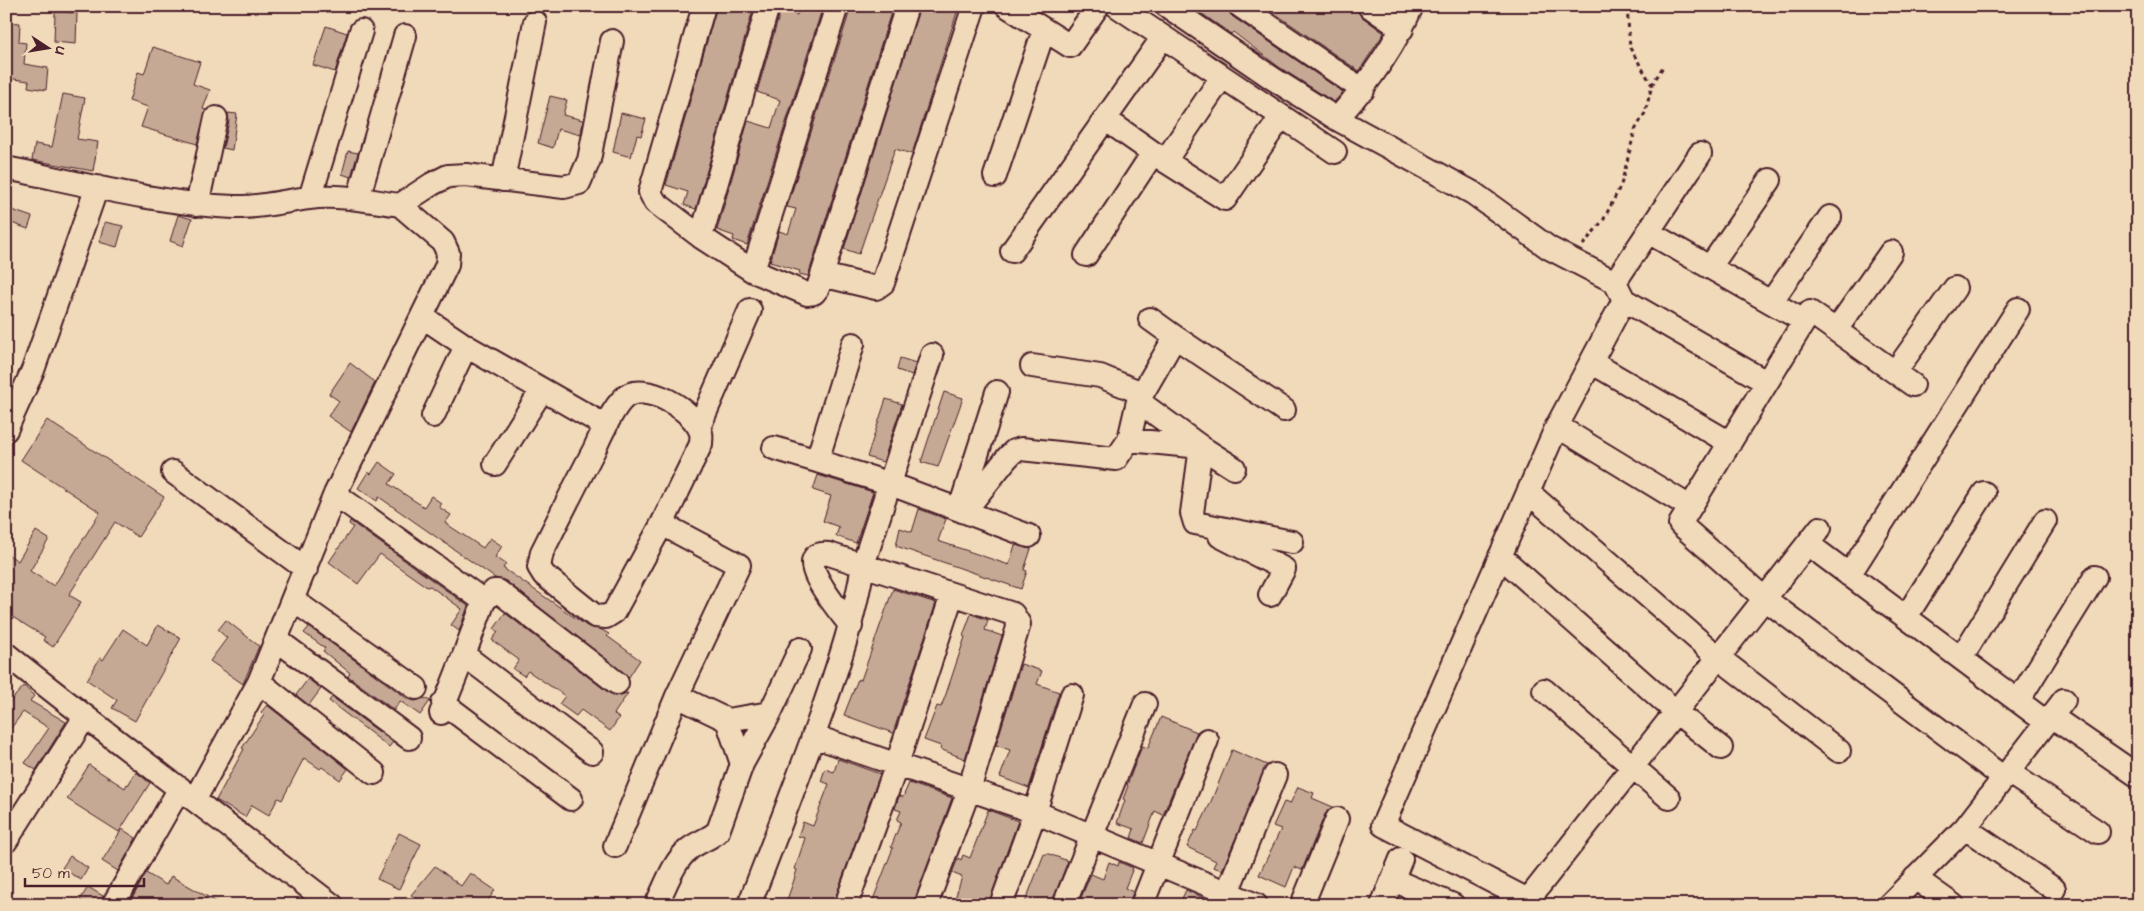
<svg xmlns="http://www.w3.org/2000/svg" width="2144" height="911" font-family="'Architects Daughter',sans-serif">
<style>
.building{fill:#c5a994;stroke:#4a1f2b}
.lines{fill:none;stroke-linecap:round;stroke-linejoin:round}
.minor-casing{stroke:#4a1f2b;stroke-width:26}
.path{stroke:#4a1f2b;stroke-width:3;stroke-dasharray:4 4;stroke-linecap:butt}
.minor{stroke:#f1dab9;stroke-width:22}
</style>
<rect width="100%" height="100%" fill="#f1dab9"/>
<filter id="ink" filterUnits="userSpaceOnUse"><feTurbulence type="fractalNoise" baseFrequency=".02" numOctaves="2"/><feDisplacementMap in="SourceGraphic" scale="10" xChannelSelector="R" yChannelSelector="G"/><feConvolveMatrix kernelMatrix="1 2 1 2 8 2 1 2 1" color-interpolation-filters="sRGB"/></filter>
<g filter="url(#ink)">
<path class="building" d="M717 6H754L696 209 684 205 688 192 666 185Z
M800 6H823L747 245 733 240 734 236 717 230 748 121 771 128 780 100 757 92 781 9 797 15Z
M850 6H893L808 276 799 274 800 271 770 262 779 231 788 234 796 209 787 207 848 17Z
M920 6H959L912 154 895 149 859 254 844 249Z
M1191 6H1227L1228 12 1233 17 1343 92 1334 102 1279 67 1233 32 1231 34Z
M1264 6H1356L1361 16 1384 33 1359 71Z
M55 12 77 13 76 44 54 42Z
M6 22 20 23 19 42 26 43 24 64 48 68 46 90 28 87 29 81 6 78Z
M326 26 347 33 335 72 313 65Z
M153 47 200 62 193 84 210 90 203 109 206 110 197 144 141 127 148 107 129 101 138 72 144 74Z
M63 94 85 98 77 139 98 142 93 171 32 160 35 144 52 147Z
M550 96 567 100 563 115 583 120 581 135 558 129 553 148 538 143Z
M228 113 237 114 232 150 223 148 229 121Z
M621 113 646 119 641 136 637 135 631 157 613 152Z
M348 151 358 153 351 177 342 174Z
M6 208 32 217 28 229 6 221Z
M178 215 192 219 183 246 170 241Z
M105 222 123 226 117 247 99 242Z
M900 358 916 363 912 375 897 370Z
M350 363 375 382 351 432 328 416 339 401 329 394Z
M944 392 963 398 938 467 921 462Z
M886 399 902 404 883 462 867 457Z
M47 420 164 497 138 537 115 522 69 595 81 602 53 647 43 640 45 637 6 613V553L18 561 36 531 49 539 30 571 54 586 100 512 21 460Z
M379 462 396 474 389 484 424 507 431 496 441 503 439 507 451 515 445 523 483 548 490 538 502 546 495 557 506 564 503 568 587 626 602 630 609 634 607 636 640 660 629 677 506 581 495 578 379 497 377 501 358 488 368 472 371 474Z
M818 475 873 492 856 543 836 536 839 527 823 521 831 496 813 490Z
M919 509 946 519 938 541 965 550 1009 565 1015 545 1031 549 1024 570 1027 571 1021 589 896 546 900 528 912 532Z
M350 521 468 606 459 631 451 625 462 609 430 586 427 587 380 554 358 584 329 562 353 527 349 524Z
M893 589 936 603 893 733 844 715 858 679 861 680Z
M505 613 609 693 616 696 628 693 614 714 619 718 610 731 581 710 576 716 559 704 565 696 528 671 524 676 513 669 519 660 492 640 498 632 494 629Z
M971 614 988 620 985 630 1002 636 965 759 940 749 941 746 924 740 937 706 941 707 946 694 965 637 963 636Z
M226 620 259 646 243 684 210 661 227 638 218 630Z
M158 625 181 638 135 721 112 708 117 700 87 680 100 658 103 660 123 629 147 645Z
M309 627 408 699 415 701 424 698 430 701 420 715 400 701 394 710 348 676 350 673 323 651 325 648 304 633Z
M1021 664 1042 671 1037 684 1059 692 1029 788 1000 777 1010 750 996 745Z
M308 679 321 689 309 705 296 695Z
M24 686 34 696 30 701 66 722 36 770 25 763 49 728 23 712 6 735V706Z
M332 697 393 742 389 747 329 701Z
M267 705 348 769 340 780 322 767 320 769 304 758 282 800 278 798 269 815 252 805 245 817 216 800 244 749 242 748 264 715 261 712Z
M1161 717 1197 732 1163 815 1155 811 1143 843 1131 838 1134 829 1117 823 1125 800 1123 799 1128 786 1127 785 1142 746 1148 748Z
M1232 750 1267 765 1222 870 1213 867 1216 861 1187 847 1195 830 1197 831 1210 804Z
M838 759 880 774 833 904 785 905 793 883 797 870 795 869 805 838 798 836 803 822 813 826 829 784 821 781 825 769 834 772Z
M89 765 125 788 127 784 128 785 136 772 150 783 119 832 67 799Z
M909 783 952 798 913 905H871L893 848 891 847 901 822 897 820 901 811 895 809 899 796 903 797Z
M1298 787 1314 793 1312 798 1333 807 1325 814 1302 870 1294 867 1286 887 1259 875 1281 829 1273 826 1284 802 1290 804Z
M988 810 1018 821 988 905H953L962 877 952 873 958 858 961 860 963 855 970 858Z
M122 829 136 838 118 871 102 861Z
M399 833 421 844 399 889 377 879Z
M1044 854H1049L1068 861 1051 905H1024Z
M70 856 88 868 81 880 62 868Z
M1109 862 1118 866 1119 862 1133 868 1125 888 1133 892 1129 905H1078L1091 874 1103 879Z
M435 866 461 886 470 873 495 890 485 905H423L411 895Z
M146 873 166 885 171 876 222 905H142L132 899Z
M88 887 103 896 100 905H87L80 900Z
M1186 890 1210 901 1209 905H1179Z"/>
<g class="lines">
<g class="minor-casing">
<path id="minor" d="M704 6 650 192 655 202 701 237 753 271 807 294 814 293 818 288 907 6
M1007 6 1070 46 1098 6
M1117 6 1335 152
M1167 6 1272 78 1337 119C1367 85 1394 48 1412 6
M1240 6 1363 90
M1369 6 1402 29
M1105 119 1165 161 1225 199 1281 117
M1337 119 1473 193 1549 248 1615 282 1624 300 1557 426 1383 825 1528 900 1532 905
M1165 161 1222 77
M6 168C80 183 159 204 234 207 260 208 284 201 309 198 339 194 370 201 400 205L432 184 448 176 466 175 564 187 579 183 589 160 612 41
M995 176 1044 30
M503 180 535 22
M310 198 361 31
M358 199 405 36
M197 205 216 118
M1648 232 1804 321
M701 237 768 6
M1012 251 1163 37
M1086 255 1153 153
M1710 267 1770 180
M753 271 837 6
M822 275 876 288 883 283 974 6
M1615 282 1700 154
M1624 300 1766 382
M1771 302 1830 217
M423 317 466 346 606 426
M1150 319 1175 337
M1836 330 1891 252
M853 344 817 461 888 483 1029 536
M1591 362 1730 443
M1032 366 1100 376 1142 393
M1895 372 1955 288
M1913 385 1810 312 1680 524 1765 599 2004 778
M433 416 466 346
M1557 426 1690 507
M699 427 750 310
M6 430 33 370 97 187
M1129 440 1201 447 1138 401
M774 448 817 461
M495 464 542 390
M1234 468 1201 447 1192 513 1195 523 1292 542
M173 472 306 569
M1528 492 1719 658 1839 751
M335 494 484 601
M961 505 997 392
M964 512 1007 458 1014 451 1021 449 1116 459 1129 440 1138 401 1175 337 1284 410
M1220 536 1284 569 1270 595
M1808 544 2046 722
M1500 556 1676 712 1721 748
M1849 575 2018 309
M293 600 416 688
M1906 617 1984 493
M851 626C842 614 786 550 829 554L1013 614 1019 624 969 790 926 905
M277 640 409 738
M6 654C113 740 223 821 332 905
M1961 658 2045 521
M259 682 374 773
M1544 690 1669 798
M677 696 727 720
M2018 701 2095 577
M443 703 571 799
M441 713 464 655
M2051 716 2138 776
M813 736 1035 812 1256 905
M592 752 464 655 484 601 494 591H498L617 683
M742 764 727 720 770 713
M2008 772 2098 832
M195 799 259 682 335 494 447 265 448 253 443 242 400 205
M1965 828 2054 889
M6 841 85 717
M615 846 677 696 739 565 662 524 614 612 606 617 595 616 544 575 539 567 542 552C559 518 576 484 594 450 601 435 612 409 624 398 643 380 695 410 701 433 702 436 701 440 701 444L662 524
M1915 878 1953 905
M1393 880 1453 905
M1528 900 1820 528
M113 905 180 788
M656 905C665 888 673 862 688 850 697 842 710 839 718 831L742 764 770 713 800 649
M749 905C774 841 799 777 822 712 839 663 855 616 863 565L932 355
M846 905 897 764 952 595
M1001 905 1035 812 1072 695
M1064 905 1145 704
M1142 905 1207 740
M1222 905 1275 775
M1302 905 1337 819
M1382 905 1401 859
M1889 905 1965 828 2064 700"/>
</g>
<path class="path" d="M1652 85 1664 65
M1583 245 1604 219 1621 185 1635 130 1645 113 1652 85 1630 48 1627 6"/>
<use href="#minor" class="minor"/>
</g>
</g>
<rect width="2144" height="911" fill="none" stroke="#f1dab9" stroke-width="25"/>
<rect x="12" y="12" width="2119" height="886" fill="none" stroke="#4a1f2b" stroke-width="2" filter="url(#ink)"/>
<g transform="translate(48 48) rotate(102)" stroke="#f1dab9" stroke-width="4" paint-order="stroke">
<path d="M0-4L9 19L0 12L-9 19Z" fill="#4a1f2b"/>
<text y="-8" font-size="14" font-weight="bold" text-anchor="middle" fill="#4a1f2b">U</text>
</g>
<path d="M25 878v8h119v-8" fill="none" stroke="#4a1f2b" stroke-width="2.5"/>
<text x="32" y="878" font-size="15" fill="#4a1f2b" stroke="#f1dab9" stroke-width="4" paint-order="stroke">50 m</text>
</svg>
